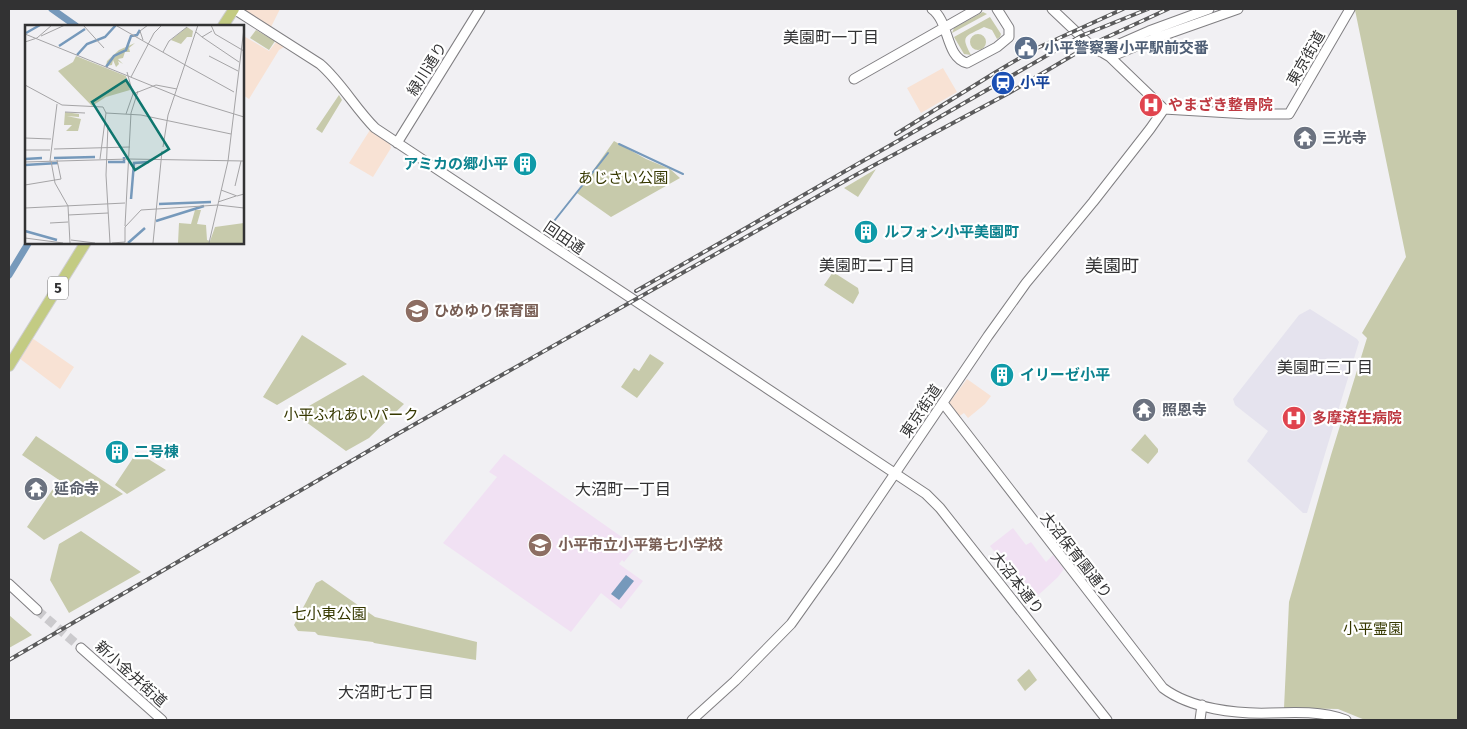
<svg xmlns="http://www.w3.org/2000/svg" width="1467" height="729" font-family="'Fira Sans','Noto Sans JP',sans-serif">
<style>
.commercial{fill:#f8e2d4}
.built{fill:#e5e3ee}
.education{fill:#f1e1f3}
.green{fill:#c7caab}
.water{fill:#7699bb}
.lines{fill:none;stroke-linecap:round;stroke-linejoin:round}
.stream{stroke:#7699bb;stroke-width:2}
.canal{stroke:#7699bb;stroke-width:7}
.secondary-tunnel{stroke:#cbcacd;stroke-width:9;stroke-dasharray:9 4.5;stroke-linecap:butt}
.secondary-casing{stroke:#807f82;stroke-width:11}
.primary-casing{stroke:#cecece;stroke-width:12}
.secondary{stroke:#fff;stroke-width:9}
.primary{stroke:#c3cb83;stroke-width:10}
.rail-casing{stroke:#5b5b5c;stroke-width:4}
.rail{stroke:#fff;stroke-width:2;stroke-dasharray:5.5;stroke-linecap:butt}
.labels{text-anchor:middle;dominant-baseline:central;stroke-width:4.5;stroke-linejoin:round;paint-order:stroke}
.shield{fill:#fff;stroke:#707070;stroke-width:1}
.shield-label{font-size:14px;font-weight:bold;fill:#323233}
.service-label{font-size:15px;font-weight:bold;fill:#4e5e75;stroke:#fff;text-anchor:start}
.street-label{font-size:15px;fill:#323233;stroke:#fff}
.transit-label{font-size:15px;font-weight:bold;fill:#164399;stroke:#fff;text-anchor:start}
.health-label{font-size:15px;font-weight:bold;fill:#be3a42;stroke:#fff;text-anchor:start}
.worship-label{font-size:15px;font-weight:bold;fill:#5b616d;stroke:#fff;text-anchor:start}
.culture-label{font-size:15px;font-weight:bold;fill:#0d838f;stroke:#fff;text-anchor:start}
.park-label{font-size:15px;fill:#363800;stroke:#fff}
.education-label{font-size:15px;font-weight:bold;fill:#785e54;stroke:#fff;text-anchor:start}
.neighbourhood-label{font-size:16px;fill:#323233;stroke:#fff}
.quarter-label{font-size:18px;fill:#323233;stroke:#fff}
.inset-river{fill:none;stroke:#7699bb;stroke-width:2.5}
.inset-road{fill:none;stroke:#a5a4a6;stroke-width:1}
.view{fill:#0f766e;fill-opacity:0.15;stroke:#0f766e;stroke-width:2.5}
.inset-edge{fill:none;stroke:#323233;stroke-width:2.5}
</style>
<rect width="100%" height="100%" fill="#f1f0f3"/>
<path class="commercial" d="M243 9H280L271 27Z
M242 35 269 51 276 42 284 47 279 50 249 99 243 95Z
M943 68 957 92 921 113 907 88Z
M370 130 390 143 391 148 373 177 349 163Z
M32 338 74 367 60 389 19 358Z
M967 379 991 396 985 404 968 418 964 413 958 417 949 403Z"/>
<path class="built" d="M1310 309 1357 339 1359 342 1307 513H1303L1247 461 1268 431 1235 405 1233 399 1299 315Z"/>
<path class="education" d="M504 454 636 547 624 562 622 560 619 564 643 581 621 609 601 593 571 632 443 543 497 477 489 472Z
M1013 528 1026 545 1031 542 1046 562 1053 555 1064 569 1058 577 1032 601 990 546Z"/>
<path class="green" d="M1361 9H1458V720H1365L1338 709 1284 708 1289 602 1331 455 1367 338 1362 333 1406 257 1355 10Z
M983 12 987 14 952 33 954 28Z
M990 17 1001 34 1000 37 997 39 992 30 984 27C965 37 960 35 971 55L964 54 954 37Z
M256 30 275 41 269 50 250 38Z
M970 42a8 8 0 1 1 16 0a8 8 0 1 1-16 0Z
M339 95 342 100 322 133 316 129Z
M614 141 646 159 670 169 680 178 611 217 577 193Z
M876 169 858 197 844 188Z
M833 272 858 288 859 293 853 304 824 285Z
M302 335 347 364 277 405 263 397Z
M650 354 664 363 637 398 621 387 634 368 639 371Z
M363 375 404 404 369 438 346 451 295 414Z
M1145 434 1158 449V452L1148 464 1131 450Z
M36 436 123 494 44 540 27 527 59 480 22 455Z
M137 452 166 470 127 494 115 485Z
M81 531 141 572 69 613 50 580 59 544Z
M322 580 375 617 477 642 476 660 374 643 373 642 318 635 315 632 298 631 294 625 316 583Z
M9 615 32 635 9 648Z
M1029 669 1037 680 1025 691 1017 680Z"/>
<path class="water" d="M626 575 634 581 619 600 611 594Z"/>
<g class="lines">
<path class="stream" d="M619 144 683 174
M543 235 608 153"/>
<path class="canal" d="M52 9 76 26
M9 275 29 242"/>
<path class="secondary-tunnel" d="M37 610 81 648"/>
<g class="secondary-casing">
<path id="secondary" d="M234 9 320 64C341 82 355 108 375 128L926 494 940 508 1107 720
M932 9C950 22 945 57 967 63L997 47 1009 37V28L997 9
M1052 9 1090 45 1110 57 1164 109
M1101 52 1149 31 1209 9
M1110 57 1156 38 1238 9
M854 79 977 9
M1164 109 1248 114H1289L1350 9
M397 143 480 9
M943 403 1163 688C1191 709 1236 714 1270 713 1295 712 1323 711 1346 720
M9 584 37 610
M81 648 162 720
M692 720 735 681 791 624 835 562 988 336 1026 283 1093 202 1150 129 1164 109
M1200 720 1202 705"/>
</g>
<g class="primary-casing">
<path id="primary" d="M223 26 234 9
M9 366 86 242"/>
</g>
<use href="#secondary" class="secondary"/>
<use href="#primary" class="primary"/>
<g class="rail-casing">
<path id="rail" d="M896 134 996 72 1035 49 1123 9
M636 291 1081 36 1148 9
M9 660 401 432 852 177 1009 93 1090 45 1168 9"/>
</g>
<use href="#rail" class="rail"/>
</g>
<defs>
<g id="civic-disc" transform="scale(1.25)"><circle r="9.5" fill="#5c6f8a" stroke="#fff"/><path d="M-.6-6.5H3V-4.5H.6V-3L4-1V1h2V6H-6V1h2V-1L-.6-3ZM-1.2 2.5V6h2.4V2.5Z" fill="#fff"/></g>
<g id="station-disc" transform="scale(1.25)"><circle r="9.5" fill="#1a4fb4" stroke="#fff"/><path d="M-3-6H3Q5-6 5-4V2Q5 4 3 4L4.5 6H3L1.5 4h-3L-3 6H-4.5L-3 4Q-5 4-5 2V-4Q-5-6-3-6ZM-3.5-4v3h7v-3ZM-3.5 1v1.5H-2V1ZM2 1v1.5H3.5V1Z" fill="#fff"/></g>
<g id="hospital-disc" transform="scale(1.25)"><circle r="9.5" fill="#e0444e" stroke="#fff"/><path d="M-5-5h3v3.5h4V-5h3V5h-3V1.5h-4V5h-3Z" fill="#fff"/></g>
<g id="temple-disc" transform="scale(1.25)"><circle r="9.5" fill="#6b7280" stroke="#fff"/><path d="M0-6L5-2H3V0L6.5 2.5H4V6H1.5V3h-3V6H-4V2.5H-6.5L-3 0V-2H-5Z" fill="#fff"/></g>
<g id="building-disc" transform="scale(1.25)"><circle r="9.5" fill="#0f9aa8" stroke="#fff"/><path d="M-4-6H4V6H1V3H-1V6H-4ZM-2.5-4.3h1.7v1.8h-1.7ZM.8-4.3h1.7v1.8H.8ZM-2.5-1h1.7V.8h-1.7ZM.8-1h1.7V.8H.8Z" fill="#fff"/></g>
<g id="school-disc" transform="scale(1.25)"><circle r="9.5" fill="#8d6e63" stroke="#fff"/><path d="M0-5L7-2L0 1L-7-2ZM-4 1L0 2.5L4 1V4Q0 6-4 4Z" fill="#fff"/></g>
</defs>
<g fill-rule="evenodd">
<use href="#civic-disc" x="1026" y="48"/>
<use href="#station-disc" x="1003" y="83"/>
<use href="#hospital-disc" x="1151" y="105"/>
<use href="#temple-disc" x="1305" y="138"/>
<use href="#building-disc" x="525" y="164"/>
<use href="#building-disc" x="866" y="232"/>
<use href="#school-disc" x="417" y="311"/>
<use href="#building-disc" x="1002" y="375"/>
<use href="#temple-disc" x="1144" y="410"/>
<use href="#hospital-disc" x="1294" y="418"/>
<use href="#building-disc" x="117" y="452"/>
<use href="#temple-disc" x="36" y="489"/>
<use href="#school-disc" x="540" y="545"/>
</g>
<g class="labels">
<rect class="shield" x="48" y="276.5" width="20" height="23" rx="4"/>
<g class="shield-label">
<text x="58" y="288">5</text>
</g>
<g class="service-label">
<text x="1044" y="48">小平警察署小平駅前交番</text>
</g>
<g class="street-label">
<text transform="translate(1306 58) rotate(-60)">東京街道</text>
<text transform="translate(427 69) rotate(-58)">緑川通り</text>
<text transform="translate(564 238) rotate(34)">回田通</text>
<text transform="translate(921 411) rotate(-56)">東京街道</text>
<text transform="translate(1076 555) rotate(52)">大沼保育園通り</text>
<text transform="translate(1017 583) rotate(52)">大沼本通り</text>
<text transform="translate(131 674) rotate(42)">新小金井街道</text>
</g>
<g class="transit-label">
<text x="1020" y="83">小平</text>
</g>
<g class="health-label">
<text x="1168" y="105">やまざき整骨院</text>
<text x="1312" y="418">多摩済生病院</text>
</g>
<g class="worship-label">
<text x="1322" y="138">三光寺</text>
<text x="1162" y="410">照恩寺</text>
<text x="54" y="489">延命寺</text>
</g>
<g class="culture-label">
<text x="508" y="164" text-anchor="end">アミカの郷小平</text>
<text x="884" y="232">ルフォン小平美園町</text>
<text x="1020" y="375">イリーゼ小平</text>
<text x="134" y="452">二号棟</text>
</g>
<g class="park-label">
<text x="623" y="178">あじさい公園</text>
<text x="351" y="415">小平ふれあいパーク</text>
<text x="329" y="614">七小東公園</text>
<text x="1373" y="629">小平霊園</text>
</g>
<g class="education-label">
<text x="434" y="311">ひめゆり保育園</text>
<text x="558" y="545">小平市立小平第七小学校</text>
</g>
<g class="neighbourhood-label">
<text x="831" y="37">美園町一丁目</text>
<text x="867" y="265">美園町二丁目</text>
<text x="1325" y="367">美園町三丁目</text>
<text x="623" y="489">大沼町一丁目</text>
<text x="386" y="692">大沼町七丁目</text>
</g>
<g class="quarter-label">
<text x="1112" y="266">美園町</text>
</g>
</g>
<g transform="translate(25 25)">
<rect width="219" height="219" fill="#f1f0f3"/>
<path d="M162 2 168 6 167 12H162L156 19 146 15ZM110 18 104 23 105 27H100L98 33 93 34 98 39 93 36 94 39 91 42 88 35 87 40 81 41 82 36 94 25ZM51 31 101 51 105 65 81 72 67 81 33 46 48 37ZM40 87 54 89V92L42 91 56 94 53 106H41L47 100H39ZM170 185H176L172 199 181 200 182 215 185 216 190 202 219 198V218H153L154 198 166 199Z" fill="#c7caab"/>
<path class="inset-river" d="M1 8 15 0M34 21 60 4M52 30 62 19 80 12 91 0M81 42 89 31 101 25 106 11 112 10 115 5M29 133 70 132M0 134 17 133M83 137H99V132M0 140 33 138M106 174 109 138 124 137M134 179 186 177M131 196 179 181M0 206 32 215M103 218 120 203"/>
<path class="inset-road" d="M58 0 79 23M186 0 190 9 219 26M92 1 162 41M171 7 177 12 187 6M0 9 157 73 219 92M16 11 40 0M177 12 214 37M118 15 115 6 123 0M0 17 12 13 27 0M138 27 144 16 162 2M184 31 213 46M162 41 209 67M102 47 108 69M106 52 129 8 137 0M0 60 37 80 78 82 81 88M108 69 131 60 152 64M40 87 60 88M101 89 108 69M83 100 81 150 85 218M0 113 26 114M138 122 143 90 173 0M29 124 105 122M0 125H25M75 134 81 88 116 90 206 109M25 136 32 79M26 136 30 158 43 181 45 218M0 137 104 134 219 136M0 160 36 154 32 135M210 161 216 136M196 165 212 171 219 169M193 177 211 171M193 180 219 183M0 183 100 178M43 190 83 188M25 198 43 197M100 201 106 88 113 66M0 213 38 218M46 215 70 218M87 218 100 217V202L116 185 193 180M128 218 137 126M184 218 203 136 219 3"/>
<path class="view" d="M101 55 144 124 110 145 67 77Z"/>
<rect width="219" height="219" class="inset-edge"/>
</g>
<rect width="1467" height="729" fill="none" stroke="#323233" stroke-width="20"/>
</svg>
